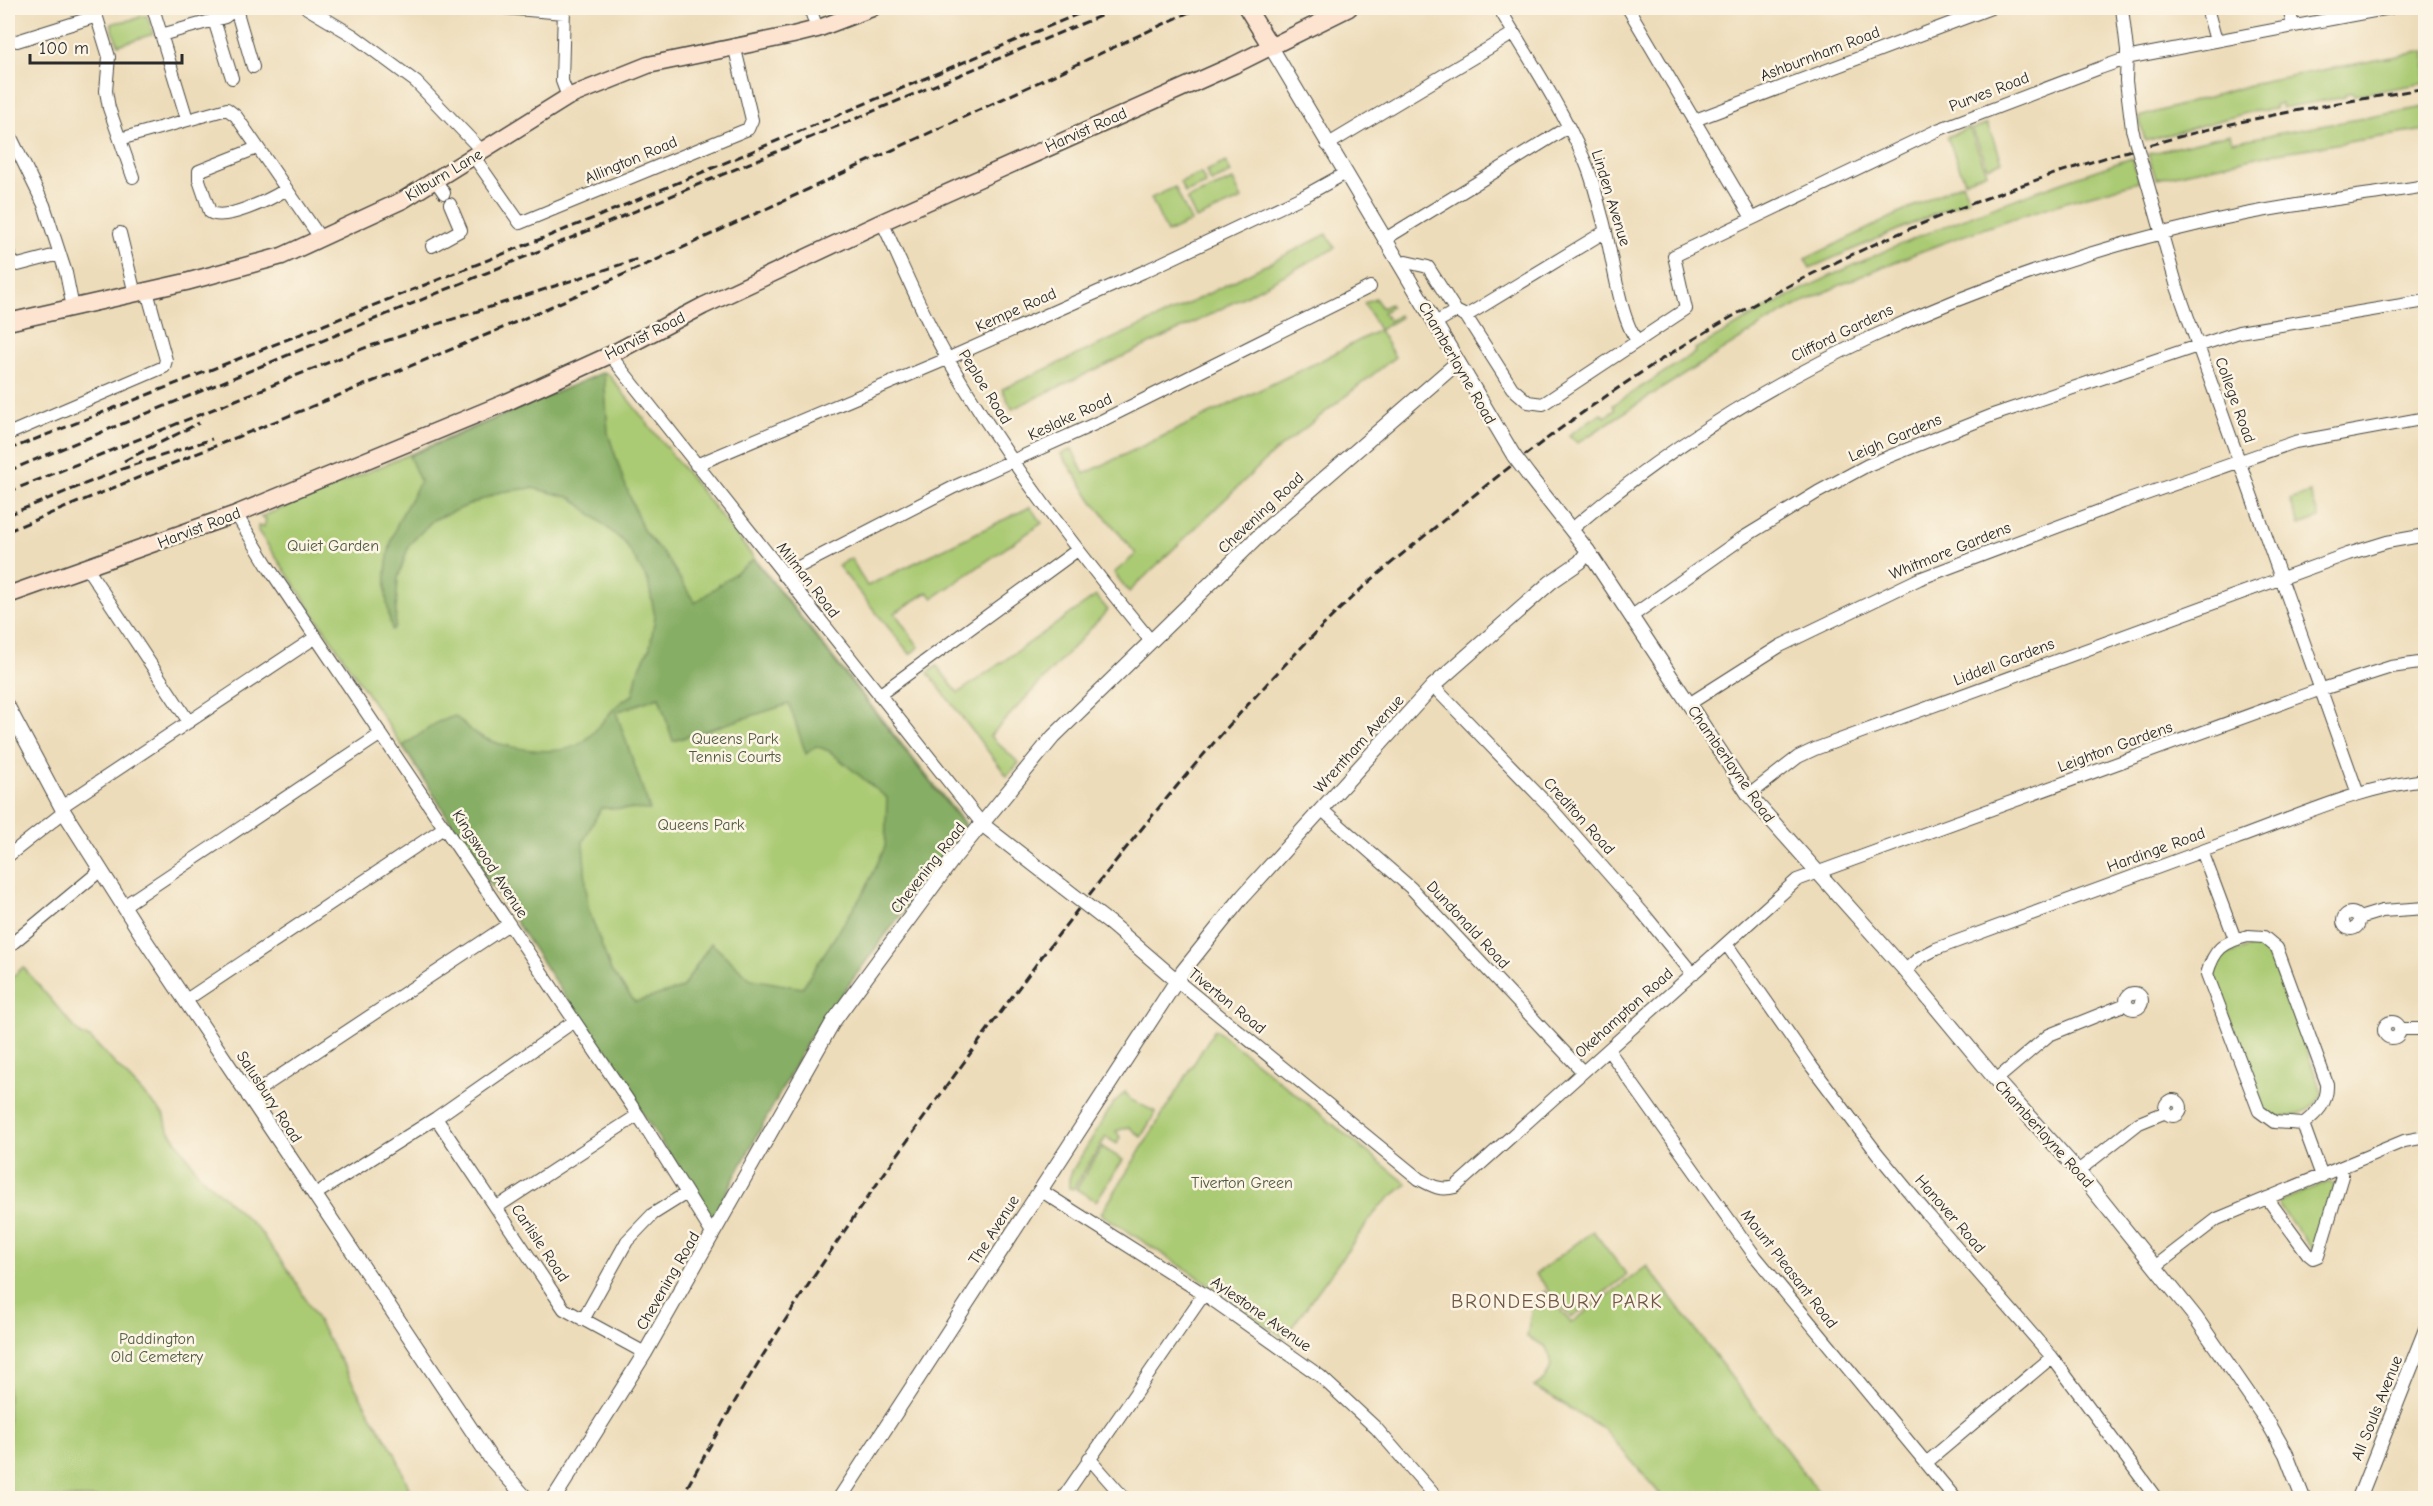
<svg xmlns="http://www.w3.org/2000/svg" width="2433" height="1506" font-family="'Comic Neue',sans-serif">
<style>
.green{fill:#aaca73;stroke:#6a7a4f;stroke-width:1.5}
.forest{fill:#87ae65;stroke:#596c48;stroke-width:1.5;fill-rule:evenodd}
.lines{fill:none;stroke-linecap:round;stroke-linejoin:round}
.minor-casing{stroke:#484640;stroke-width:14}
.tertiary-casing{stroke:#484640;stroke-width:16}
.secondary-casing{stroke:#484640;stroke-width:19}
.minor{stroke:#fff;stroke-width:12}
.tertiary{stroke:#fff;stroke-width:14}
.secondary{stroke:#fde4d1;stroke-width:16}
.rail{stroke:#2b2b2b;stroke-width:3;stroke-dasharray:9 4.5;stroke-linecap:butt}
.minor-bridge-casing{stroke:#484640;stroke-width:14;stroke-linecap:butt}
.tertiary-bridge-casing{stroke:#484640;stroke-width:16;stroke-linecap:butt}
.minor-bridge{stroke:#fff;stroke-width:12}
.tertiary-bridge{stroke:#fff;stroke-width:14}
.labels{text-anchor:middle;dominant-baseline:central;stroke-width:5;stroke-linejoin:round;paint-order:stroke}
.street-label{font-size:16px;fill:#2b2b2b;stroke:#fcf5e5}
.park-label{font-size:16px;fill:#515b41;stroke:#fcf5e5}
.quarter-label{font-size:20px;letter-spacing:1.5px;fill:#725947;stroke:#fcf5e5}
</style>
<rect width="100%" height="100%" fill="#fcf5e5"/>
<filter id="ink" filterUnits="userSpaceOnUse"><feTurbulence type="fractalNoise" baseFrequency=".0167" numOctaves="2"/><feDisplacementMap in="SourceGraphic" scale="12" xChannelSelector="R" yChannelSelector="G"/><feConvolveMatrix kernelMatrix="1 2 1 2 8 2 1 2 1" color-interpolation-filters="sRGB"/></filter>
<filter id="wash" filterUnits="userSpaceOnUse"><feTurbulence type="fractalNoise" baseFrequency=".008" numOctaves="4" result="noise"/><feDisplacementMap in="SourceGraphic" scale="24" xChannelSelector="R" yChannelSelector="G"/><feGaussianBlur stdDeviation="1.35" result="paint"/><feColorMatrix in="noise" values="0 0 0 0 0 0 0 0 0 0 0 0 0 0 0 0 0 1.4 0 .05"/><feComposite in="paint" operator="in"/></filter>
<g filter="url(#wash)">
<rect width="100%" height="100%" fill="#eddcb9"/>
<path class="green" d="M142 16H147L153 34 118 45 111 24C123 20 131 22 142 16Z
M2425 51V83L2354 95 2353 92 2345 94V97L2282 108 2281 104 2275 106V109L2250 112 2145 141 2139 117 2264 81Z
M2425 107V130L2271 154 2156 179 2148 154 2230 134 2232 142Z
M1987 124 2002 161 1988 167 1972 129Z
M1969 128 1987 172 1965 181 1947 137Z
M2132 158 2139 182C2025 211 1911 251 1806 301 1773 317 1742 338 1712 357 1667 385 1622 413 1578 443L1569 435 1601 413 1605 417 1615 410 1613 405 1696 352 1695 349C1722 335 1748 318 1774 304 1889 244 2010 199 2132 158Z
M1226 162 1231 173 1211 182 1206 171Z
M1201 173 1206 184 1185 193 1180 182Z
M1233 180 1242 199 1196 219 1187 199Z
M1962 183 1969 199 1810 268 1805 259Z
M1175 187 1191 222 1167 233 1151 198Z
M1327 234 1335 248 1200 320 1012 409 1002 389 1182 307Z
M1375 298 1382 308 1390 304 1391 307 1383 312 1389 321 1399 315 1400 318 1379 330 1395 357 1271 455 1129 592 1114 573 1136 554 1094 503 1061 454 1072 449 1084 474 1320 361 1379 330 1364 303Z
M604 372 609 375 965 824 964 829 810 1037 712 1219C561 990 413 758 258 531V526L264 527 266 519 261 517Z
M2310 493 2319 518 2299 525 2290 500Z
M1030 507 1042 523 933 598 928 592 895 613 919 647 910 654 838 566 851 558 867 586Z
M1096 596 1108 610 990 736 1019 763 1007 776 928 673 937 666 958 693Z
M2259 944 2271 954 2322 1093C2315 1114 2281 1124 2263 1111L2213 973 2220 956Z
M23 967 81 1035 90 1038 165 1116 167 1127 199 1174 258 1229 293 1277 371 1415 394 1451 409 1488 395 1498H8V981Z
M1215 1029 1407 1184 1379 1207 1284 1338 1215 1288 1101 1214Z
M1125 1092 1131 1100 1156 1112 1141 1137 1129 1127 1116 1131 1120 1137 1117 1144 1106 1137 1073 1189 1069 1188V1179L1072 1171 1113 1104Z
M1102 1147 1123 1160 1096 1201 1076 1189Z
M2329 1181 2335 1185 2316 1248 2312 1249 2279 1206V1202Z
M1593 1231 1627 1275 1571 1318 1536 1274Z
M1647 1266 1823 1498H1655L1660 1494 1603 1428 1534 1387C1551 1377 1556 1362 1545 1346L1527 1337 1533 1301 1545 1291 1571 1323Z"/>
<path class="forest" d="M604 372 608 433 623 479 643 530 669 561 695 603 754 559 965 827 810 1037 712 1219 476 862 403 746 438 722 455 716C462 722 468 729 476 734 500 748 559 759 583 742 603 727 608 707 633 695L638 671 650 647 655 617 648 581 625 543 572 498 532 488 500 492 433 520 409 545 398 578 395 628 392 630C383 594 383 562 396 527 402 511 413 497 420 481L409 456ZM659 697 673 741 789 704 806 754 816 746 829 751 887 798 885 847 864 892 802 988 751 979 711 943 682 988 635 1002 611 971 588 908 583 842 601 808 650 810 616 712Z"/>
</g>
<g filter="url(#ink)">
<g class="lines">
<g class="minor-casing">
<path id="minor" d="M94 8 109 57 106 91 109 108 133 177
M153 8 187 119
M307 8 354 36 416 82 483 152
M504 8 564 13
M564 8 562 81 568 97
M810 8 817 29
M1499 8C1528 57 1561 106 1584 159 1593 178 1597 199 1603 220 1611 248 1620 323 1638 341
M1628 8 1752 218
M2122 8 2127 50 2126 81 2132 129
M2207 8 2216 41
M2289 8 2293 26
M236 9 253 67
M214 20 232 78
M161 35 225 17 237 8
M17 41 97 16
M1695 120 1991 8
M8 131 44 205 66 273 73 308
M120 139 227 109 236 116 321 239
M1327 145 1514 33
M257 148 199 171V180L210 212C224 222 271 199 285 190
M474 157 520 223 748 129 752 120 734 45
M2142 164 2177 287 2358 794
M436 181 444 193
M882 222C904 268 923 317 949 361 1007 461 1078 552 1151 641
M120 233 135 294
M1385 239 1568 127
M432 246 461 230 450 204
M8 249 12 262 18 265 60 254
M1400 265 1406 262 1428 267 1456 311 1466 316 1512 388 1528 402 1543 404 1686 309 1674 256 1940 129 2100 68 2131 57 2390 8
M1466 316 1606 231
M1435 323 1456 311
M610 355 983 825
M8 434 164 367 166 360 147 291
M696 465 947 359 1143 272 1306 195 1344 174
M236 514 269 568 638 1115 713 1235
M1571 530C1754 372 1979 275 2212 221 2282 205 2355 197 2426 186
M87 568 189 722
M783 575 954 487 1099 422 1370 287
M1632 616 1741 539 1818 492 1868 465 1993 415 2239 332 2426 301
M1433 686 1550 807 1643 913 1693 974
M879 695 1076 551
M1689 704 1780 646 1919 579 2123 502 2295 442 2426 418
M1749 795 1798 757 1815 749 2348 554 2387 542 2426 535
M61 807 316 637
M1321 809 1411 888 1583 1072
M2202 851 2235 939
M8 856 64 812
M125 905 381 734
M2343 921a8 8 0 1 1 16 0a8 8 0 1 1-16 0Z
M2359 918 2382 911 2426 908
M2248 936 2264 937 2277 948 2327 1084C2328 1103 2317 1113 2303 1124L2274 1122 2259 1111 2207 974C2214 949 2223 942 2248 936Z
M1727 945 1812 1067 1877 1153 1929 1216 2052 1357 2156 1498
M8 947 101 870
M1905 971 1919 958 1936 949C2035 912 2135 876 2235 839 2297 817 2359 787 2426 780
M1176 980 1419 1179C1432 1186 1440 1191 1455 1187L1797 880 2313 692 2391 667 2426 662
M2126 1001a8 8 0 1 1 16 0a8 8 0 1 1-16 0Z
M186 1000 445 827
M2384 1030a8 8 0 1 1 16 0a8 8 0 1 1-16 0Z
M2400 1029H2426
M1609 1051 1755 1256 1955 1498
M1996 1080 2049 1035 2126 1004
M248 1097 509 924
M2165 1108a8 8 0 1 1 16 0a8 8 0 1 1-16 0Z
M436 1118 564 1309 645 1353
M2303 1124 2322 1176
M2078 1171 2139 1123 2166 1112
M1040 1190 1204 1294 1320 1376 1376 1428 1437 1498
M314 1195 436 1118 573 1022
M2267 1198 2308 1254 2313 1258 2318 1256 2342 1176 2340 1169
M497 1207 638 1115
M2156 1266 2217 1219 2404 1141 2426 1137
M583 1320 627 1241 653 1214 685 1194
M1089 1458 1124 1498
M1926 1463 2052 1357
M1063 1498 1204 1294"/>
</g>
<g class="tertiary-casing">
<path id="tertiary" d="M1271 47 1514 456
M1529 476 1588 551 1749 795 1904 969 1996 1080 2078 1171 2196 1318 2269 1424 2286 1454 2303 1498
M8 707 64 812 145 940 491 1459 526 1498
M983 825 1063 887
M1112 925 1176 980
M554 1498 645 1353 833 1022 953 859 1053 737 1265 530 1457 363
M840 1498 1183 971 1243 896 1433 686 1551 582 1580 562 1588 551
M2359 1498 2426 1329"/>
</g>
<g class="secondary-casing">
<path id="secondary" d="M1247 8 1271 47
M8 322 186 282 282 256 403 200 568 97 648 65 793 35 817 29 872 8
M8 595 236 514 507 402 610 355 703 306 882 222 1234 65 1349 8"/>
</g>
<use href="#minor" class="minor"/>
<use href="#tertiary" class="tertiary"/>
<use href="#secondary" class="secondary"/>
<path class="rail" d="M8 450 599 216 1092 8
M124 461 199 423
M8 471 602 225 1119 8
M8 492 367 347 638 259
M8 515 122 469 212 439
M8 531 491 333 654 261 1198 8
M681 1498C702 1461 722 1423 744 1386 819 1263 904 1144 989 1028 1095 883 1214 731 1343 606 1377 573 1414 545 1450 515 1538 442 1629 376 1728 319 1880 232 2048 168 2218 127 2287 111 2356 100 2426 88"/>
<g class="minor-bridge-casing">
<path id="minor-bridge" d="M2132 129 2142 164"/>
</g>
<g class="tertiary-bridge-casing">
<path id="tertiary-bridge" d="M1514 456 1529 476
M1063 887 1112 925"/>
</g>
<use href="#minor-bridge" class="minor-bridge"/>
<use href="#tertiary-bridge" class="tertiary-bridge"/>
</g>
</g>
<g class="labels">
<g class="street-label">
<text transform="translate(1820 54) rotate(-21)">Ashburnham Road</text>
<text transform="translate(1989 92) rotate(-21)">Purves Road</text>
<text transform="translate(1086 130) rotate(-24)">Harvist Road</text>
<text transform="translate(631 160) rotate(-23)">Allington Road</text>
<text transform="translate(444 175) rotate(-31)">Kilburn Lane</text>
<text transform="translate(1611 198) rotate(73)">Linden Avenue</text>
<text transform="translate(1016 310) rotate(-24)">Kempe Road</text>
<text transform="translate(1842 333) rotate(-26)">Clifford Gardens</text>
<text transform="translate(645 336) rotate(-27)">Harvist Road</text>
<text transform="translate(1457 363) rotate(60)">Chamberlayne Road</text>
<text transform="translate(985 387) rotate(58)">Peploe Road</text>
<text transform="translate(2235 400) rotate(70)">College Road</text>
<text transform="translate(1070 417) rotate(-25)">Keslake Road</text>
<text transform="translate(1895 438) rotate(-23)">Leigh Gardens</text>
<text transform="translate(1261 513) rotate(-43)">Chevening Road</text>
<text transform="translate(199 528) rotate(-21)">Harvist Road</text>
<text transform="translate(1950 551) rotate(-22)">Whitmore Gardens</text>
<text transform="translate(808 580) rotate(52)">Milman Road</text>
<text transform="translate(2004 662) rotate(-21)">Liddell Gardens</text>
<text transform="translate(1359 744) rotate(-48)">Wrentham Avenue</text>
<text transform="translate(2115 747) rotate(-20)">Leighton Gardens</text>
<text transform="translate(1731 764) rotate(55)">Chamberlayne Road</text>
<text transform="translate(1579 816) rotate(48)">Crediton Road</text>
<text transform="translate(2156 850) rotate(-20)">Hardinge Road</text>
<text transform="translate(490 864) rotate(57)">Kingswood Avenue</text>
<text transform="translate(928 868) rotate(-52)">Chevening Road</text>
<text transform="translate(1468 925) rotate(47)">Dundonald Road</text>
<text transform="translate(1227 1001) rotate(39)">Tiverton Road</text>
<text transform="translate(1624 1013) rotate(-42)">Okehampton Road</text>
<text transform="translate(269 1097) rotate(57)">Salusbury Road</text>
<text transform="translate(2044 1134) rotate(48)">Chamberlayne Road</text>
<text transform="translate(1950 1214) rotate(49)">Hanover Road</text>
<text transform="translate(994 1230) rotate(-57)">The Avenue</text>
<text transform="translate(540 1243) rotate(56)">Carlisle Road</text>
<text transform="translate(1789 1269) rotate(52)">Mount Pleasant Road</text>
<text transform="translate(668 1281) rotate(-60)">Chevening Road</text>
<text transform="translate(1261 1314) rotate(35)">Aylestone Avenue</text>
<text transform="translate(2377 1408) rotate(-68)">All Souls Avenue</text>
</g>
<g class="park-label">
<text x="333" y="546">Quiet Garden</text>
<text x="735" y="739">Queens Park<tspan x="735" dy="18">Tennis Courts</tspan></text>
<text x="701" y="825">Queens Park</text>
<text x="1242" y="1183">Tiverton Green</text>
<text x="157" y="1339">Paddington<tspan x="157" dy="18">Old Cemetery</tspan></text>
</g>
<g class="quarter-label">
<text x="1557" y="1301">BRONDESBURY PARK</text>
</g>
</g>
<rect width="2433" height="1506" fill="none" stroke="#fcf5e5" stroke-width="30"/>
<path d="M30 54v9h152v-9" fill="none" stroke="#2b2b2b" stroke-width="3"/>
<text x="39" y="54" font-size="18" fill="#2b2b2b" stroke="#fcf5e5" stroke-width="4.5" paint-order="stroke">100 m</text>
</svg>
